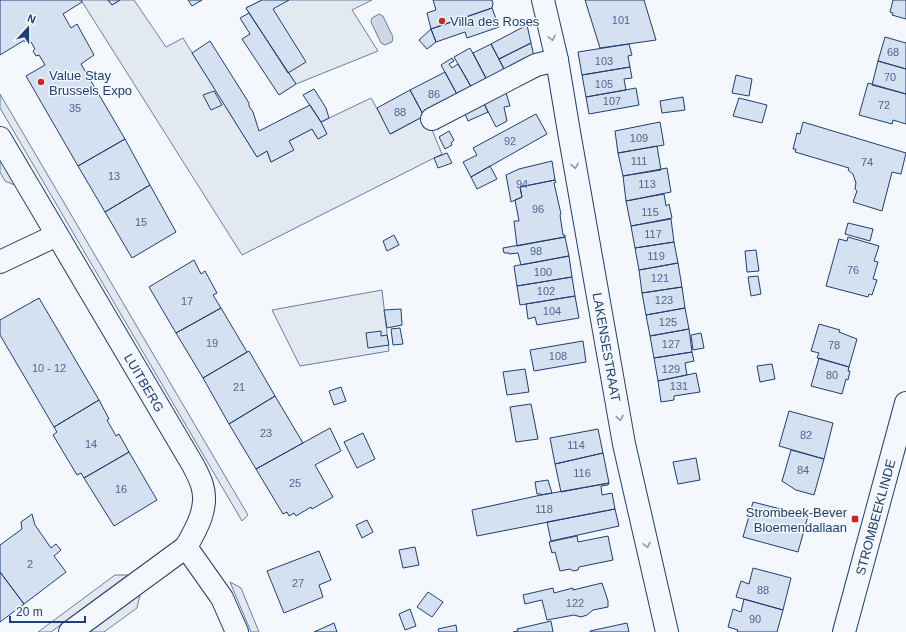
<svg xmlns="http://www.w3.org/2000/svg" width="906" height="632" font-family="Arial,sans-serif">
<style>
.green{fill:#e3e9f0;stroke:#687fa3}
.parking{fill:#e3e8f0;stroke:#687fa3}
.water{fill:#cfd7e4;stroke:#687fa3}
.building{fill:#d5e0f0;stroke:#1d3f73}
.lines{fill:none;stroke-linecap:round;stroke-linejoin:round}
.minor-casing{stroke:#1d3f73;stroke-width:24}
.minor{stroke:#f4f7fb;stroke-width:22}
.oneway{stroke:#889bb7}
.poi-dot{fill:#c62828;stroke:#f4f7fb;stroke-width:1.5}
.labels{text-anchor:middle;dominant-baseline:central;stroke-width:3;stroke-linejoin:round;paint-order:stroke}
.number-label{font-size:11px;fill:#4b6792}
.poi-label{font-size:13px;fill:#1d3f73;stroke:#f4f7fb;text-anchor:start}
.street-label{font-size:13px;fill:#1d3f73;stroke:#f4f7fb}
</style>
<rect width="100%" height="100%" fill="#f4f7fb"/>
<path class="green" d="M81 0H108L112 5 120 0H134L166 47 183 38 257 157 267 151 271 162 293 150 289 141 312 129 318 139 326 134 321 122 371 98 391 134 424 116 430 125 442 154 242 255Z
M262 0H372L352 10 378 51 296 84 246 8Z
M382 290 389 351 300 366 272 310Z"/>
<path class="parking" d="M0 94 248 515 242 521 0 108Z
M0 155 17 186 5 181 0 172Z
M115 575H128L51 632H38Z
M230 582 241 588 259 632H251Z
M140 595 137 608 104 632H90Z"/>
<path class="water" d="M379 14 383 16 393 37 392 42 385 45 381 43 371 22 372 18Z"/>
<path class="building" d="M0 0H81L82 2 63 14 71 28 77 24 94 55 81 64 125 139 78 166 26 76 45 65 39 55 36 56 33 51 35 49 31 42 23 41 0 55Z
M108 0H120L112 5Z
M188 0H202L192 6Z
M262 0H289L273 9 306 62 288 73 246 8Z
M433 0H492L493 3 492 8 431 29 427 13 436 10Z
M585 0H644L656 40 600 48Z
M893 0H906V19L892 15 893 13 890 12Z
M492 8 499 27 467 38 465 32 436 42 431 29Z
M249 13 296 84 279 95 242 39 250 34 240 18Z
M527 25 531 43 499 59 491 44Z
M431 29 436 42 427 49 419 40Z
M885 37 906 43V69L878 61Z
M210 41 249 103V106L253 112 259 131 310 105 321 122 327 134 318 139 312 129 289 141 294 150 271 162 267 151 257 157 192 53Z
M531 43 534 57 506 73 499 59Z
M491 44 506 73 488 82 473 53Z
M629 44 632 55 628 56 630 67 582 75 578 52Z
M470 48 488 82 473 90 454 57Z
M452 58 454 61 449 64 452 68 458 64 473 90 459 98 441 65Z
M878 61 906 69V94L872 85Z
M630 67 632 78 624 79 626 90 586 97 582 75Z
M445 72 459 98 424 116 410 90Z
M736 75 752 79 749 96 732 93Z
M868 83 906 94V124L893 120 892 124 859 115Z
M504 86 510 106 504 107 507 121 496 127 481 98Z
M636 88 639 105 589 114 586 97Z
M314 89 326 108 329 118 321 122 303 95Z
M410 90 424 116 390 134 377 108Z
M214 91 222 105 211 110 203 95Z
M683 97 685 110 662 113 660 101Z
M739 98 767 105 762 123 733 116Z
M482 99 488 112 468 121 463 109Z
M536 114 547 134 471 177 463 162 477 155 473 148Z
M660 122 664 145 618 153 615 131Z
M803 122 906 153 901 174 892 172 882 211 853 202 857 191 855 189 856 183 853 174 848 170 849 168 795 152 796 149H793L797 133 800 134Z
M449 131 454 140 451 143 452 145 445 149 439 137Z
M125 139 150 185 105 212 78 166Z
M657 146 661 170 623 176 618 153Z
M447 153 452 163 438 168 434 158Z
M552 161 555 180 520 187 522 197 511 202 506 175 519 169Z
M490 166 497 179 477 189 471 177Z
M667 168 671 192 626 201 623 176Z
M555 180 556 182 554 183 561 214 560 215 563 235H565V237L517 246 514 221H519L515 200 522 197 520 187Z
M150 185 176 232 132 258 105 212Z
M664 194 666 206 669 204 672 218 631 226 626 201Z
M671 219 674 242 635 248 631 226Z
M848 223 873 229 870 241 845 234Z
M394 235 399 245 387 251 383 241Z
M565 237 569 256 521 265 518 253 509 254V253H504L503 248Z
M848 237 879 246 874 261 878 262 873 279 877 280 872 295 869 294 868 297 826 286 839 239 847 241Z
M674 242 678 263 639 270 635 248Z
M756 250 759 271 747 272 745 251Z
M569 256 572 277 517 286 514 266Z
M194 260 201 274 205 271 217 293 213 295 221 308 176 333 149 287Z
M678 263 682 287 642 293 639 270Z
M758 276 761 294 751 296 748 277Z
M572 277 575 296 520 305 517 286Z
M682 287 685 308 646 315 642 293Z
M575 296 579 318 537 325 535 317 528 319 526 304Z
M39 298 99 400 54 427 0 335V320Z
M221 308 247 352 203 378 176 333Z
M685 308 689 329 650 336 646 315Z
M401 309 402 325 387 328 384 310Z
M819 324 840 330 839 332 857 339 849 367 817 358 819 353 811 351Z
M400 328 403 344 393 345 391 329Z
M689 329 692 352 654 358 650 336Z
M381 331V336L387 335 389 345 368 348 366 333Z
M701 333 704 348 693 350 691 335Z
M583 341 586 362 534 371 530 350Z
M249 351 275 396 229 424 203 378Z
M692 352 694 361 685 363 687 375 658 381 654 358Z
M819 358 849 367 848 371H850L848 380 846 379 842 394 811 386Z
M772 364 775 379 760 382 757 366Z
M525 369 529 392 507 395 503 372Z
M696 373 700 392 674 396V400L661 402 658 381Z
M341 387 346 401 334 405 329 391Z
M275 396 303 443 256 469 229 424Z
M99 400 109 419 107 420 116 436 119 434 129 452 84 478 81 473 77 475 53 435 57 432 54 427Z
M531 404 538 439 516 442 510 407Z
M789 411 833 423 824 459 779 446Z
M330 428 341 451 315 465 333 497 312 509 311 507 296 516 294 513 289 516 287 512 283 514 256 469Z
M598 429 603 453 555 464 550 438Z
M363 433 375 459 357 468 344 442Z
M791 450 824 459 814 495 796 490 782 481Z
M129 452 157 500 114 526 84 478Z
M603 453 609 483 561 492 555 464Z
M696 458 700 480 678 484 673 462Z
M548 480 552 493 541 495V494H537L535 482Z
M609 483 608 485 601 486 602 495 612 493 615 509 477 536 472 510 541 495Z
M753 502 808 516 798 552 743 537Z
M615 509 619 526 551 541 547 522Z
M32 514 35 525 51 548 56 544 61 550 54 556 66 572 24 604 0 572V545L22 529 21 522Z
M367 520 373 532 362 538 356 525Z
M577 536 578 542 608 536 613 560 579 567 578 570 573 571 570 569 560 571 555 552 552 553 549 542Z
M415 547 419 565 403 568 399 550Z
M319 551 331 580 319 585 323 597 284 613 267 571Z
M753 568 791 578 783 610 736 597 741 581 749 584Z
M0 572 24 604 0 622Z
M602 583 608 601V607L593 610 587 615 581 617 574 615 547 620 542 600 525 604 523 595 553 588 554 593 573 588V590Z
M428 592 443 602 432 617 417 607Z
M744 599 783 610 777 632H737L738 630 728 627 733 609 741 612Z
M410 609 416 626 405 630 399 614Z
M551 621 553 632H513L518 631 517 629Z
M334 623 337 632H314Z
M627 623 629 632H590V631Z
M456 625 457 632H439L438 629Z"/>
<g class="lines">
<g class="minor-casing">
<g id="minor">
<path id="s1" d="M543 0 557 60 569 132 624 444 667 632"/>
<path d="M432 119 536 65 557 60"/>
<path id="s2" d="M0 138 193 465C196 471 200 478 202 485 209 507 197 528 186 547L222 598 237 632"/>
<path d="M0 262 57 235"/>
<path d="M70 632 186 547"/>
<path id="s3" d="M844 632 906 403"/>
</g>
</g>
<use href="#minor" class="minor"/>
</g>
<defs><path id="oneway-chevron" d="M-2-3.5L2.5 0L-2 3.5" fill="none" stroke-width="1.6" stroke-linecap="round" stroke-linejoin="round"/></defs>
<g class="oneway">
<use href="#oneway-chevron" transform="translate(552 38) rotate(77)"/>
<use href="#oneway-chevron" transform="translate(575 166) rotate(80)"/>
<use href="#oneway-chevron" transform="translate(620 418) rotate(80)"/>
<use href="#oneway-chevron" transform="translate(647 545) rotate(77)"/>
</g>
<g class="poi-dot">
<circle cx="442" cy="21" r="4"/>
<circle cx="41" cy="82" r="4"/>
<rect x="851" y="515" width="8" height="8" rx="2"/>
</g>
<g class="labels">
<g class="number-label">
<text x="621" y="20">101</text>
<text x="893" y="52">68</text>
<text x="604" y="61">103</text>
<text x="890" y="77">70</text>
<text x="604" y="84">105</text>
<text x="434" y="94">86</text>
<text x="612" y="101">107</text>
<text x="884" y="105">72</text>
<text x="75" y="108">35</text>
<text x="400" y="112">88</text>
<text x="639" y="138">109</text>
<text x="510" y="141">92</text>
<text x="639" y="161">111</text>
<text x="867" y="162">74</text>
<text x="114" y="176">13</text>
<text x="522" y="184">94</text>
<text x="647" y="184">113</text>
<text x="538" y="209">96</text>
<text x="650" y="212">115</text>
<text x="141" y="222">15</text>
<text x="653" y="234">117</text>
<text x="536" y="251">98</text>
<text x="656" y="256">119</text>
<text x="853" y="270">76</text>
<text x="543" y="272">100</text>
<text x="660" y="278">121</text>
<text x="546" y="291">102</text>
<text x="664" y="300">123</text>
<text x="187" y="301">17</text>
<text x="552" y="311">104</text>
<text x="668" y="322">125</text>
<text x="212" y="343">19</text>
<text x="671" y="344">127</text>
<text x="834" y="345">78</text>
<text x="558" y="356">108</text>
<text x="49" y="368">10 - 12</text>
<text x="671" y="369">129</text>
<text x="832" y="375">80</text>
<text x="679" y="386">131</text>
<text x="239" y="387">21</text>
<text x="266" y="433">23</text>
<text x="806" y="435">82</text>
<text x="91" y="444">14</text>
<text x="576" y="445">114</text>
<text x="803" y="470">84</text>
<text x="582" y="473">116</text>
<text x="295" y="483">25</text>
<text x="121" y="489">16</text>
<text x="544" y="509">118</text>
<text x="30" y="564">2</text>
<text x="298" y="583">27</text>
<text x="763" y="590">88</text>
<text x="575" y="603">122</text>
<text x="755" y="619">90</text>
</g>
<g class="poi-label">
<text x="450" y="21">Villa des Roses</text>
<text x="49" y="75">Value Stay<tspan x="49" dy="15">Brussels Expo</tspan></text>
<text x="847" y="512" text-anchor="end">Strombeek-Bever<tspan x="847" dy="15">Bloemendallaan</tspan></text>
</g>
<g class="street-label">
<text stroke="none"><textPath href="#s1" startOffset="353">LAKENSESTRAAT</textPath></text>
<text stroke="none"><textPath href="#s2" startOffset="284">LUITBERG</textPath></text>
<text stroke="none"><textPath href="#s3" startOffset="119">STROMBEEKLINDE</textPath></text>
</g>
</g>
<g transform="translate(28 28) rotate(21)" stroke="#f4f7fb" stroke-width="3" paint-order="stroke">
<path d="M0-3L7 15L0 10L-7 15Z" fill="#1d3f73"/>
<text y="-6" font-size="11" font-weight="bold" text-anchor="middle" fill="#1d3f73">N</text>
</g>
<path d="M10 616v6h75v-6" fill="none" stroke="#1d3f73" stroke-width="2"/>
<text x="16" y="616" font-size="12" fill="#1d3f73" stroke="#f4f7fb" stroke-width="3" paint-order="stroke">20 m</text>
</svg>
